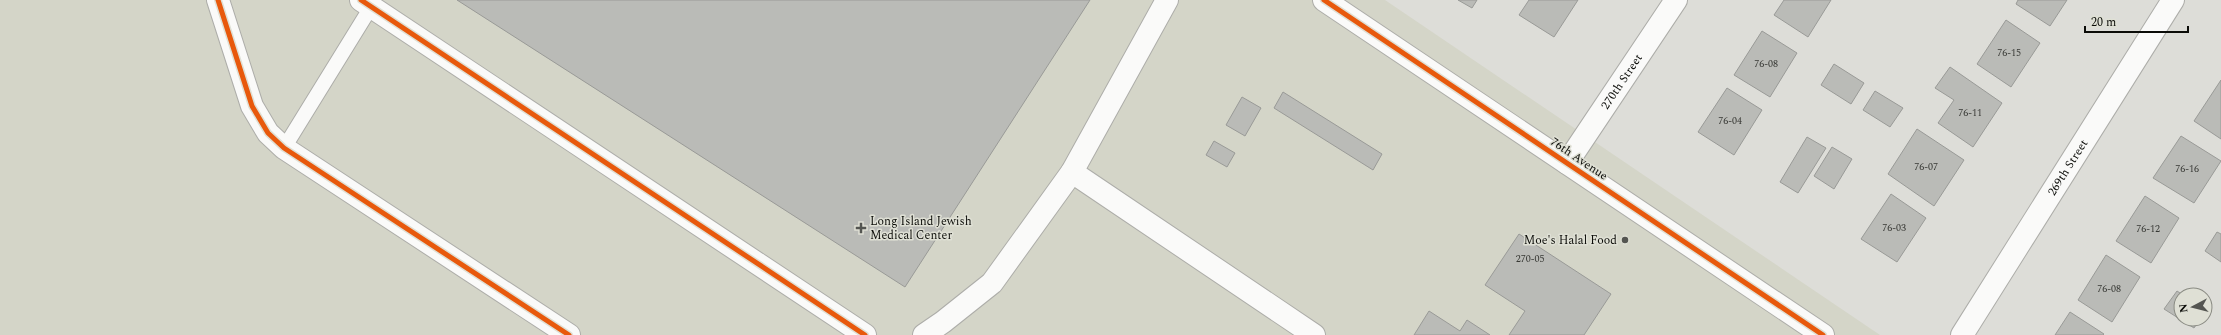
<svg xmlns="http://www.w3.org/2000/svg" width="2221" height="335" font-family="Spectral,serif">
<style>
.built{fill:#d4d5c8}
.building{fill:#babbb7;stroke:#999a97}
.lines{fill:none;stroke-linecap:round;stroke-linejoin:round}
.service-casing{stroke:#adada9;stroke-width:16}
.minor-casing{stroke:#adada9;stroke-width:24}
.service{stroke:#fafaf9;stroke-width:14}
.minor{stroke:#fafaf9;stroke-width:22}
.cycleway-casing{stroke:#dfe0d5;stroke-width:8}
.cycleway{stroke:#e8590c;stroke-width:5}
.poi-dot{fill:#545551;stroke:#dfe0d5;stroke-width:1.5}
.labels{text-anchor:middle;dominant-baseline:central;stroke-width:3;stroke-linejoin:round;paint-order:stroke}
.number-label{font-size:10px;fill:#373834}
.street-label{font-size:12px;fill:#0b0c08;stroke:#dfe0d5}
.poi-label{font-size:12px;fill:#0b0c08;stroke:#dfe0d5;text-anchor:start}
</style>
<rect width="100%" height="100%" fill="#ddddd8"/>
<path class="built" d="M0 0H1385L1880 335H0Z"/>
<path class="building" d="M457 0H1090L905 287Z
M1458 0H1477L1472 8Z
M1529 0H1578L1554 37 1519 15Z
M1784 0H1831L1808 37 1774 15Z
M2018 0H2067L2050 26 2016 4Z
M2006 20 2040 43 2011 87 1977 64Z
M1762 31 1797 53 1770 97 1734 75Z
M1834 64 1864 83 1851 104 1821 85Z
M1950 67 2002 103 1973 147 1938 123 1954 100 1935 88Z
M2221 80V139L2194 121Z
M1727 88 1762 110 1734 155 1698 132Z
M1875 91 1903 108 1890 127 1863 110Z
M1283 92 1382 154 1373 170 1274 108Z
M1242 97 1261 108 1245 136 1226 125Z
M1917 129 1964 160 1934 206 1888 174Z
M2181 136 2221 161 2194 203 2153 178Z
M1807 137 1826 148 1798 193 1780 182Z
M1214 141 1235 153 1227 167 1206 155Z
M1832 147 1852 159 1834 189 1814 176Z
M1891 194 1926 218 1897 262 1861 239Z
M2145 196 2179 218 2151 263 2116 241Z
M2217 232 2221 234V262L2205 251Z
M1519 234 1611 294 1584 335H1509L1525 311 1485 285Z
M2106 255 2140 277 2112 322 2078 300Z
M2177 291 2183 295H2181V319H2200L2194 328 2164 309Z
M1429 311 1460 331 1467 320 1490 335H1414Z
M2070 312 2104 334 2103 335H2055Z"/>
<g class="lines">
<g class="service-casing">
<path id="service" d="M284 148 371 7"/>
</g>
<g class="minor-casing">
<g id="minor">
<path d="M218 0 252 106 268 133 284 148 569 335"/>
<path d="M361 0 865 335"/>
<path d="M1324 0 1823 335"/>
<path id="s1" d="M1567 163 1676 0"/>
<path d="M1072 172 1314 335"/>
<path d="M924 335 943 322 992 283 1072 172 1167 0"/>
<path id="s2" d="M1962 335 2173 0"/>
</g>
</g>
<use href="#service" class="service"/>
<use href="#minor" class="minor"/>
<g class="cycleway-casing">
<path id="cycleway" d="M218 0 252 106 268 133 284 148 569 335
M361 0 865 335
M1324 0 1823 335"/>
</g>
<use href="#cycleway" class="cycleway"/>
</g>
<g class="poi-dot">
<path d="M859 222h4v4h4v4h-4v4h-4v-4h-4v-4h4z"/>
<circle cx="1625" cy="240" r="4"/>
</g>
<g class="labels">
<g class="number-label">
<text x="2009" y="53">76-15</text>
<text x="1766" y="64">76-08</text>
<text x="1970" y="113">76-11</text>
<text x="1730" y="121">76-04</text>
<text x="1926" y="167">76-07</text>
<text x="2187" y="169">76-16</text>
<text x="1894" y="228">76-03</text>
<text x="2148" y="229">76-12</text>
<text x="1530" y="259">270-05</text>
<text x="2109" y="289">76-08</text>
</g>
<g class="street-label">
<text stroke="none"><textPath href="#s1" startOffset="98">270th Street</textPath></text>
<text transform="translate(1579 159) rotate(34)">76th Avenue</text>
<text stroke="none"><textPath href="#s2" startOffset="198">269th Street</textPath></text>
</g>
<g class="poi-label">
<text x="870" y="221">Long Island Jewish<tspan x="870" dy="14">Medical Center</tspan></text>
<text x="1617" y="240" text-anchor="end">Moe's Halal Food</text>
</g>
</g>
<g transform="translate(2193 307) rotate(263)"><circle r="19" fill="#dfe0d5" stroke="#8a8b83"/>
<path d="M0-3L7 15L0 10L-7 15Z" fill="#545551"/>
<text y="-6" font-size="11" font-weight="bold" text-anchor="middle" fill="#0b0c08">N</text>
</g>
<path d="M2085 26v6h103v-6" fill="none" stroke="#0b0c08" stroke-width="2"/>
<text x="2091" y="26" font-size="12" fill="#0b0c08" stroke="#dfe0d5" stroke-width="3" paint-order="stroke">20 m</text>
</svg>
